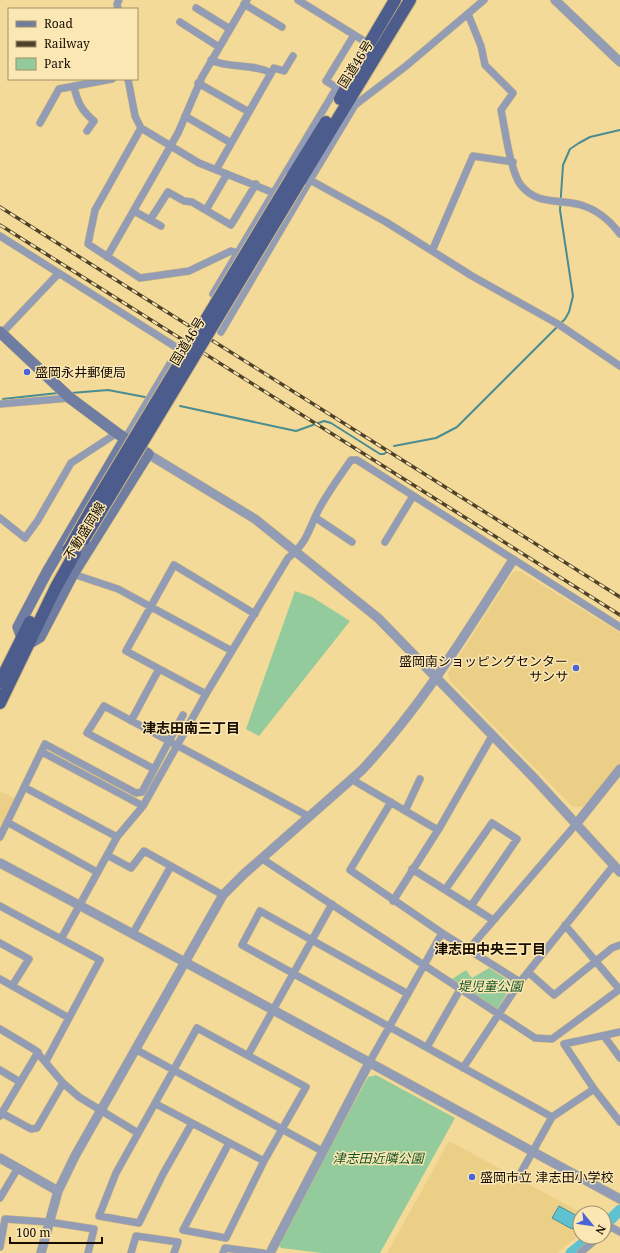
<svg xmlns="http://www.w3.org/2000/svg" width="620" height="1253" font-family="'Noto Serif','Noto Sans JP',serif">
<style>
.built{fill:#ebcf86}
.green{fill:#93cb9d}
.water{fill:#5fc2d1;stroke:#498c92}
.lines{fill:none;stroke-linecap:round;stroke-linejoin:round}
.stream{stroke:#498c92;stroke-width:2}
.river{stroke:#5fc2d1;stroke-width:11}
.minor-casing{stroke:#d0b981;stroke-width:8}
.tertiary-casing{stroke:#d0b981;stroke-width:10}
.secondary-casing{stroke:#d0b981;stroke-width:12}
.trunk-casing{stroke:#d0b981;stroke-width:14}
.minor{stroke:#929cb5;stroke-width:7}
.tertiary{stroke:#929cb5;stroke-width:9}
.secondary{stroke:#6f7da2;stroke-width:11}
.trunk{stroke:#4c5c8c;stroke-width:12}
.rail-casing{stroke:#504228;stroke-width:3.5}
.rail{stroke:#fbe7b4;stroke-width:2;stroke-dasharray:6;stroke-linecap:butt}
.trunk-bridge-casing{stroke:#d0b981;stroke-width:14;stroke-linecap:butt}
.trunk-bridge{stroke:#4c5c8c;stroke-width:12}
.poi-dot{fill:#4865d8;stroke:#fbe7b4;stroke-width:1.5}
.labels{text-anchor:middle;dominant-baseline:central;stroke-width:3;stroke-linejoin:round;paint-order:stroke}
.street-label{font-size:13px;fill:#160d00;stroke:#fbe7b4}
.poi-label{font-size:13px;fill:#160d00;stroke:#fbe7b4;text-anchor:start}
.park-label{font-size:13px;font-style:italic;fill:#135527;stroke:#fbe7b4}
.neighbourhood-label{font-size:14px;font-weight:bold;fill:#160d00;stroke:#fbe7b4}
</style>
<rect width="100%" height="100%" fill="#f3da99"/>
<path class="built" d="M520 571 620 633V764L584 807H573L450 681 448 673 513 572Z
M0 791 18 800 0 837Z
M449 1141 582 1213H580V1234L557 1253H387Z"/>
<path class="green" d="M295 591 312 597 350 621 259 736 246 729Z
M489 968 513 983 498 1008H496L452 979 466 970 472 978Z
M376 1075 455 1118 380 1253H322L281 1248 279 1246 292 1218 368 1077Z"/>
<path class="water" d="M559 1206 579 1217 572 1229 552 1218Z"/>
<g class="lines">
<path class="stream" d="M71 393 108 390 145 397
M3 399 58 393
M180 406 296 431 324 421 331 423 380 454H384L388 451
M394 446 436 438 457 427 565 319 569 312 573 296 560 210 563 165 570 149 579 143 590 137 620 130"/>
<path class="river" d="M604 1226 620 1210
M571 1253 591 1237"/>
<g class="minor-casing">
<path id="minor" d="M298 0 369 44
M484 0 406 66 355 105 310 180 386 222 472 276 558 324 620 366
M244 4 282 27
M196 8 230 29
M118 9 117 4 119 0
M468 14 481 46 485 65 513 93 501 110C505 129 510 169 520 184 537 207 562 198 584 206 599 211 611 222 620 234
M180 22 219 47
M211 60C230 69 252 63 271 73
M128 79 135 116 141 128 199 163 274 193
M198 83 249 112
M74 86C77 102 82 111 94 121L87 131
M339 89 326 81 354 35
M185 116 231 143
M40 123 59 89 112 79
M141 128 95 210 88 244 140 278 189 271 231 251 238 253
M216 170 274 68 284 71 293 56
M206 210 227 174
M134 211 161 226
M150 220 168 192 184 201 192 202 231 225 256 184
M0 236 179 349
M432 251 473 156 513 162
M107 257 178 133 202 77 247 0
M213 294 337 87
M221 332 310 180
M2 333 59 273
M0 404 70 398
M125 439 183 342
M0 518 25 538 38 520 71 463 117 433
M316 518 352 542
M385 542 413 496
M73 574 118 589 232 651
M206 694 126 651 174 565 255 614
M131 721 159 669
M42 752 143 806
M154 769 87 733 104 706 308 816
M351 779 438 830
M24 787 117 837
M391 802 350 870 442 933 520 982
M405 811 420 779
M7 822 97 872
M0 837 45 744 136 793 142 792 183 715
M107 855 131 868 144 851 223 895
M261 858 535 1038 552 1039 620 989
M412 869 493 920
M445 890 492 823 517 839 471 906
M393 901 440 827 492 736
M0 906 100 960 46 1061
M565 925 620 990
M133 933 171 866
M61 939 117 837 143 806 206 694 288 558C308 542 308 530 319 509 328 492 340 476 351 460H357L620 627
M0 943 29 959 12 986
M468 950 577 823
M528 972 554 995 612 948 620 945
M0 979 69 1018
M408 994 260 911 242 945 552 1117
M0 1029 35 1050 63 1083 79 1097 138 1133
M620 1032 564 1044 594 1089 620 1122
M604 1036 620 1058
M427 1047 461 988
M135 1049 322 1151
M248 1055 332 904
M369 1063 442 933
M463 1068 520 982 614 865
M0 1070 20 1082
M156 1104 264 1161
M0 1112 31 1129 37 1128 63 1083
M0 1116 38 1052
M192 1123 163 1174 139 1223 99 1216 116 1173 197 1028 306 1087 264 1161 226 1238 183 1230 229 1143
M519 1176 552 1117 594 1089
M0 1198 18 1168
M604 1233 611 1227 620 1232
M0 1247 5 1219 49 1222 94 1229 88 1253
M131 1253 136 1236 178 1242 174 1253
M223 1253 225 1248 263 1253
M580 1253 599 1237"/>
</g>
<g class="tertiary-casing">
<path id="tertiary" d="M555 0 620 62
M148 454 255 519 378 618 534 778 620 872
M577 823 620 769
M0 863C208 973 413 1087 620 1199
M0 1158 58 1191
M41 1253 58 1191 75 1156 223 895 244 874 362 770C422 706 466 633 513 560
M270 1253 369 1063"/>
</g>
<g class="secondary-casing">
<path id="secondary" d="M0 332 70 398 117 433 148 454 73 574 40 637 28 644
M22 638 18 627 47 572 125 439"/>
</g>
<g class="trunk-casing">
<path id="trunk" d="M340 99 369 44 395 0
M292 177 326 122
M300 181 410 0
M0 682 30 622
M0 703 55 589 75 553"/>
</g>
<use href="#minor" class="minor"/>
<use href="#tertiary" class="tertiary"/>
<use href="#secondary" class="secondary"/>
<use href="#trunk" class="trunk"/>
<g class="rail-casing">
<path id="rail" d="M0 207 620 597
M0 225 620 615"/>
</g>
<use href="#rail" class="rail"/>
<g class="trunk-bridge-casing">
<path id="trunk-bridge" d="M84 539 300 181
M69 549 94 505 292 177"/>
</g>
<use href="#trunk-bridge" class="trunk-bridge"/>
</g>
<g class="poi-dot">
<circle cx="27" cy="372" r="4"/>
<circle cx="576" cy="668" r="4"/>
<circle cx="472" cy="1177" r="4"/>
</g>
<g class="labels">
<g class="street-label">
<text transform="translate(355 64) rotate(-58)">国道46号</text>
<text transform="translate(187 341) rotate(-59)">国道46号</text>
<text transform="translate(84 531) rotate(-58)">不動盛岡線</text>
</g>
<g class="poi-label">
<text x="35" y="372">盛岡永井郵便局</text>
<text x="568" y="661" text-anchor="end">盛岡南ショッピングセンター<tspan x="568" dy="15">サンサ</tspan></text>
<text x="480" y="1177">盛岡市立 津志田小学校</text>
</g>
<g class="park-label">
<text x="490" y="986">堤児童公園</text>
<text x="378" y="1158">津志田近隣公園</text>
</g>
<g class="neighbourhood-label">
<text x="191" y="727">津志田南三丁目</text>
<text x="490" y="948">津志田中央三丁目</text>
</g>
</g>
<rect x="8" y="8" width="130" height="72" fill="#fbe7b4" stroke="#9f906c"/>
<rect x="16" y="21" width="20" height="6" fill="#6f7da2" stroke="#9f906c"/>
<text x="44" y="28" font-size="12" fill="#160d00">Road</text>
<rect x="16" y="41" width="20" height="6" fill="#504228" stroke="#9f906c"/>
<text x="44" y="48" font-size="12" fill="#160d00">Railway</text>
<rect x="16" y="58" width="20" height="12" fill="#93cb9d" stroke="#9f906c"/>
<text x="44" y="68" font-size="12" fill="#160d00">Park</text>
<g transform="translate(592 1225) rotate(119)"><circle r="19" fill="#fbe7b4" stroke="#9f906c"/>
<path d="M0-3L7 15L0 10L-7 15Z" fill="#4865d8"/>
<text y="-6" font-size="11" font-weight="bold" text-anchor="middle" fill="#160d00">N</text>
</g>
<path d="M10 1237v6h92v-6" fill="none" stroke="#160d00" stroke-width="2"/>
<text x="16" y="1237" font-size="12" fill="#160d00" stroke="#fbe7b4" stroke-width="3" paint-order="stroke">100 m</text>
</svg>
